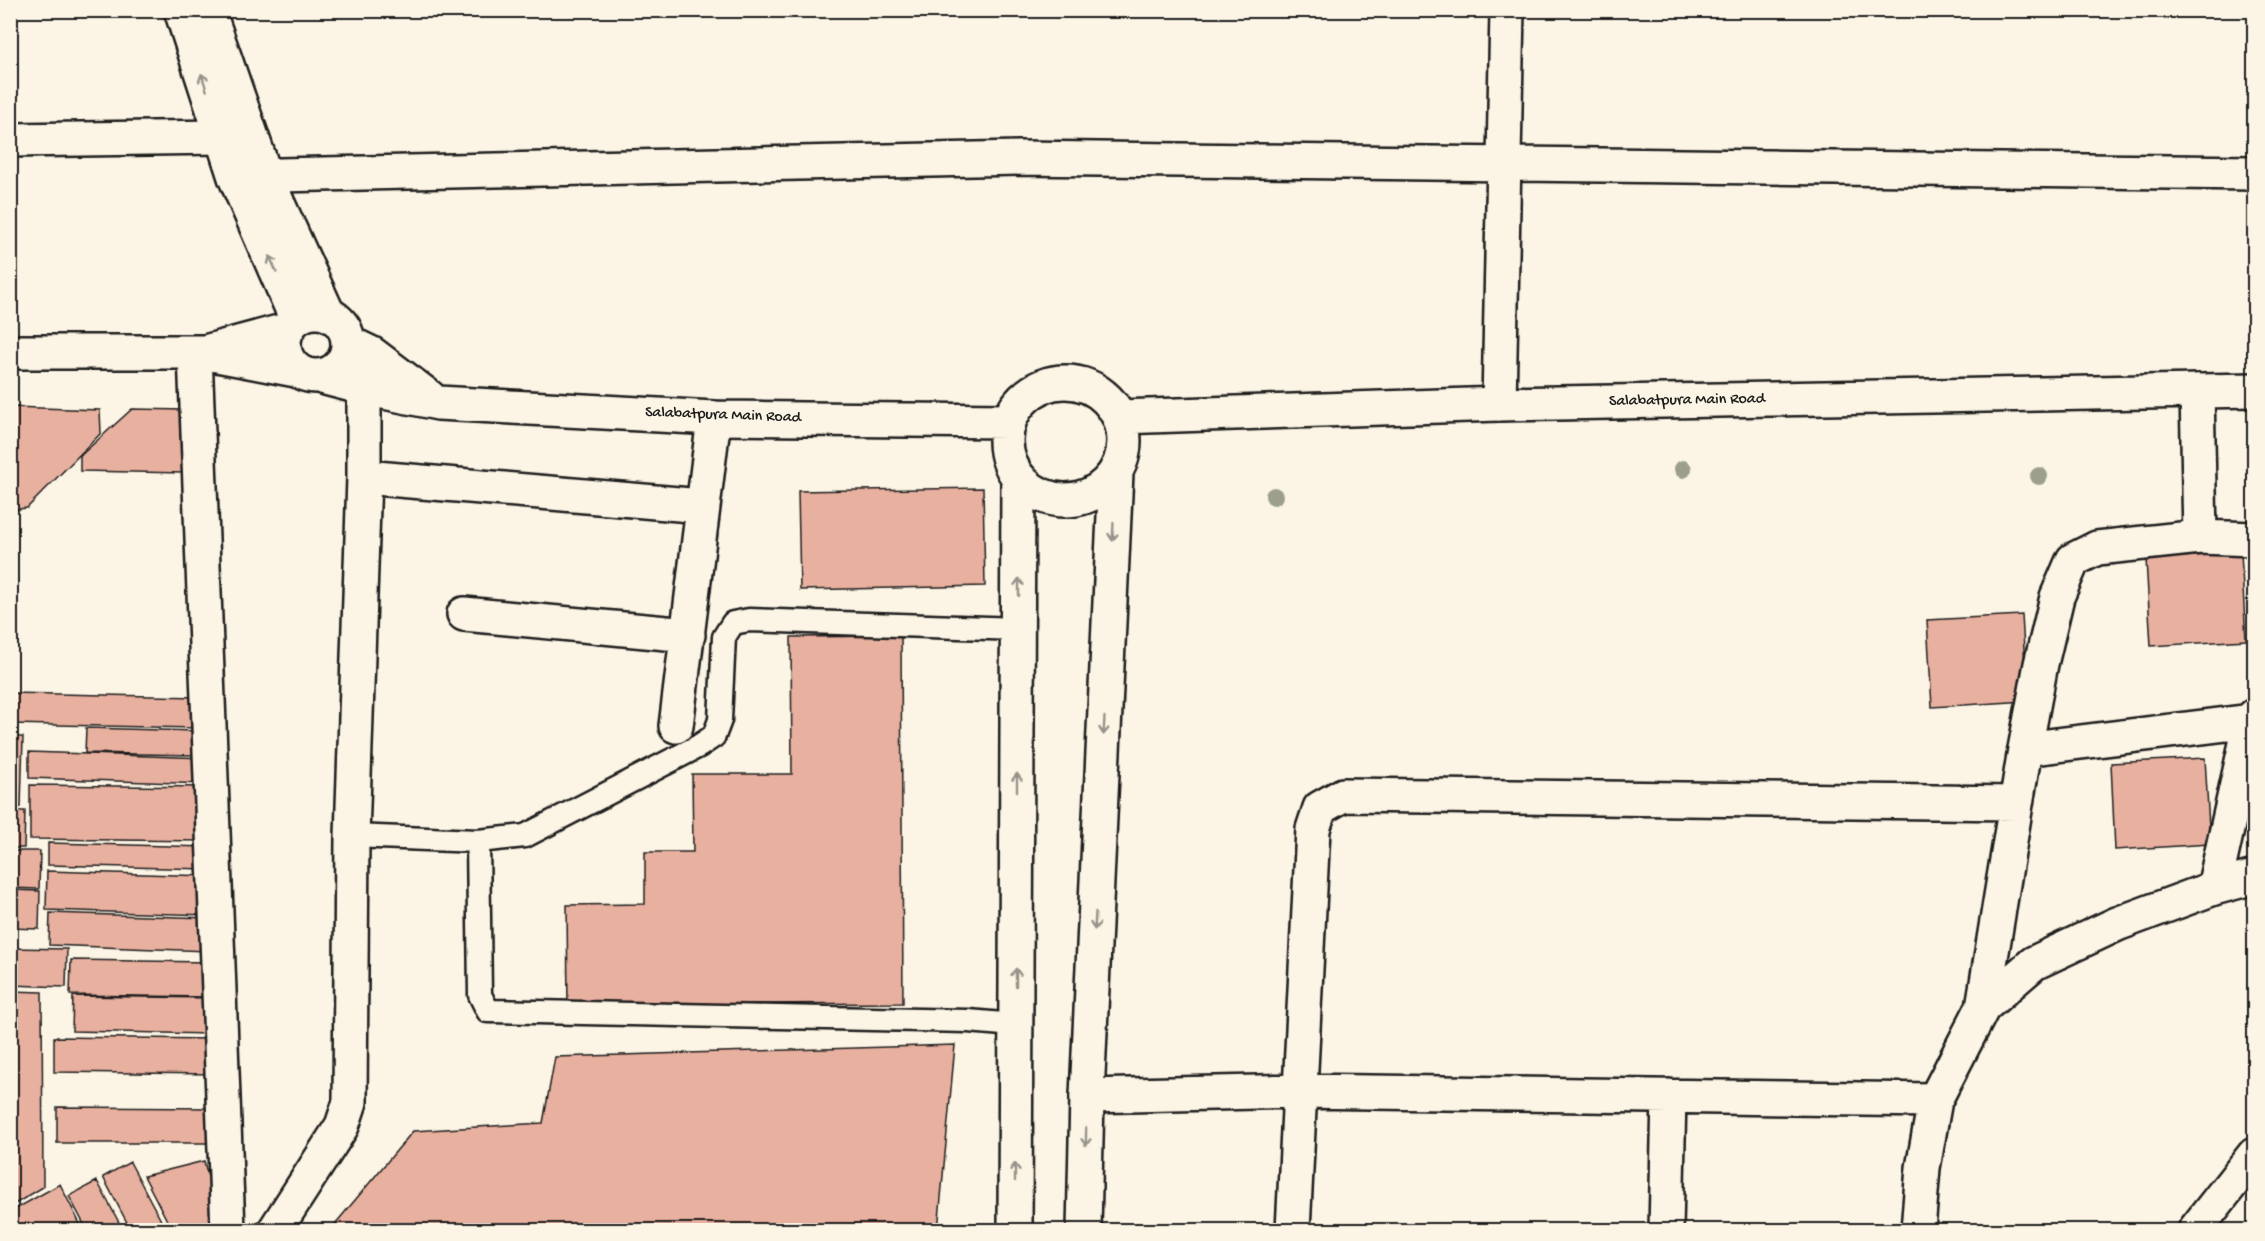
<svg xmlns="http://www.w3.org/2000/svg" width="2265" height="1241" font-family="'Gochi Hand',sans-serif">
<style>
.building{fill:#e8b09f;stroke:#1c1c1c;stroke-width:1.5}
.lines{fill:none;stroke-linecap:round;stroke-linejoin:round}
.service-casing{stroke:#1c1c1c;stroke-width:27}
.minor-casing{stroke:#1c1c1c;stroke-width:38}
.tertiary-casing{stroke:#1c1c1c;stroke-width:38}
.service{stroke:#fcf5e5;stroke-width:22}
.minor{stroke:#fcf5e5;stroke-width:33}
.tertiary{stroke:#fcf5e5;stroke-width:33}
.tree{fill:#9c9f8c}
.oneway{stroke:#97938b}
.labels{text-anchor:middle;dominant-baseline:central;stroke-width:4.5;stroke-linejoin:round;paint-order:stroke}
.street-label{font-size:16px;fill:#1c1c1c;stroke:#fcf5e5}
</style>
<rect width="100%" height="100%" fill="#fcf5e5"/>
<filter id="ink" filterUnits="userSpaceOnUse"><feTurbulence type="fractalNoise" baseFrequency=".0167" numOctaves="2"/><feDisplacementMap in="SourceGraphic" scale="12" xChannelSelector="R" yChannelSelector="G"/><feConvolveMatrix kernelMatrix="1 2 1 2 8 2 1 2 1" color-interpolation-filters="sRGB"/></filter>
<g filter="url(#ink)">
<path class="building" d="M10 407 100 410 101 433 27 508 10 510Z
M132 409 186 410 185 473 80 471V456Z
M983 488 985 586 800 590 798 491Z
M2241 553 2246 640 2151 646 2146 559Z
M2022 615 2027 701 1932 707 1927 620Z
M901 636 903 1003 568 1005 567 905 645 904V852H693L692 774H792L791 637Z
M10 693 198 697 197 728 10 724Z
M86 728 196 731 195 755 85 753Z
M10 737H23L21 807H10Z
M29 752 206 758V784L29 778Z
M2205 758 2210 844 2115 850 2111 763Z
M30 785 205 787V841L30 839Z
M10 811H25L24 848H10Z
M48 843 208 847 207 869 48 865Z
M10 851H40L39 889 10 888Z
M47 871 208 876 207 915 46 910Z
M10 890 40 891 39 929 10 928Z
M50 913 209 918 208 951 49 945Z
M10 948 67 949 66 987 10 985Z
M71 960 209 962 208 997 70 995Z
M10 991 42 992 43 1187 10 1207Z
M73 996 211 998 210 1034 72 1031Z
M54 1037 214 1039V1074L54 1072Z
M955 1045 938 1230H330L413 1131 543 1123 555 1057Z
M57 1107 214 1108V1143H57Z
M204 1161 221 1230H172L144 1176Z
M130 1162 166 1230H131L103 1177Z
M97 1181 123 1230H87L69 1196Z
M60 1184 83 1230H10V1212Z"/>
<g class="lines">
<g class="service-casing">
<path id="service" d="M352 836 478 841 525 836 699 746 714 736 720 720 724 637 733 623 749 620 1019 629
M478 841 480 995 488 1011 968 1021 1015 1025"/>
</g>
<g class="minor-casing">
<path id="minor" d="M10 140 222 137
M237 176 1019 158 2254 173
M195 353 228 1230
M2197 391 2200 537
M1499 404 1507 10
M364 477 702 506
M464 614 688 635
M676 726 714 418
M2025 749 2251 721
M2214 888 2251 721 2254 716
M1983 1007 2025 749 2041 664 2057 597 2073 560 2097 548 2200 537 2254 539
M1087 1096 1299 1091 1935 1100
M275 1230 342 1126 350 1102 352 836 364 477V388L370 360
M1293 1230 1313 829 1320 808 1343 795 2016 803
M1666 1230 1669 1096
M1918 1230 1923 1168 1935 1100 1983 1007 2034 963 2117 924 2214 888 2254 877
M2195 1230 2254 1155"/>
</g>
<g class="tertiary-casing">
<path id="tertiary" d="M181 10 235 177 296 318
M208 10 265 175 328 314
M284 344a32 32 0 1 1 64 0a32 32 0 1 1-64 0Z
M349 343 372 354 429 397
M10 352H205L286 330
M212 354 296 370
M322 377 364 388 438 403 714 418 1009 421
M1006 441a59 59 0 1 1 118 0a59 59 0 1 1-118 0Z
M1120 417 1499 404 2254 390
M1015 1230 1018 477
M1084 1230 1087 1096 1116 473"/>
</g>
<use href="#service" class="service"/>
<use href="#minor" class="minor"/>
<use href="#tertiary" class="tertiary"/>
</g>
<g class="tree">
<circle cx="1683" cy="469" r="9"/>
<circle cx="2039" cy="476" r="9"/>
<circle cx="1274" cy="496" r="9"/>
</g>
<defs><path id="oneway-shaft" d="M-6 0H5M1.5-3L5.5 0L1.5 3" fill="none" stroke-width="1.6" stroke-linecap="round" stroke-linejoin="round" transform="scale(1.5)"/></defs>
<g class="oneway">
<use href="#oneway-shaft" transform="translate(204 82) rotate(-108)"/>
<use href="#oneway-shaft" transform="translate(273 264) rotate(-113)"/>
<use href="#oneway-shaft" transform="translate(1113 532) rotate(93)"/>
<use href="#oneway-shaft" transform="translate(1019 587) rotate(-90)"/>
<use href="#oneway-shaft" transform="translate(1104 726) rotate(93)"/>
<use href="#oneway-shaft" transform="translate(1017 782) rotate(-90)"/>
<use href="#oneway-shaft" transform="translate(1095 921) rotate(93)"/>
<use href="#oneway-shaft" transform="translate(1016 977) rotate(-90)"/>
<use href="#oneway-shaft" transform="translate(1086 1137) rotate(91)"/>
<use href="#oneway-shaft" transform="translate(1015 1172) rotate(-90)"/>
</g>
</g>
<g class="labels">
<g class="street-label">
<text transform="translate(1687 401) rotate(-1)">Salabatpura Main Road</text>
<text transform="translate(723 416) rotate(2)">Salabatpura Main Road</text>
</g>
</g>
<rect width="2265" height="1241" fill="none" stroke="#fcf5e5" stroke-width="36"/>
<rect x="18" y="18" width="2229" height="1205" fill="none" stroke="#1c1c1c" stroke-width="2" filter="url(#ink)"/>
</svg>
